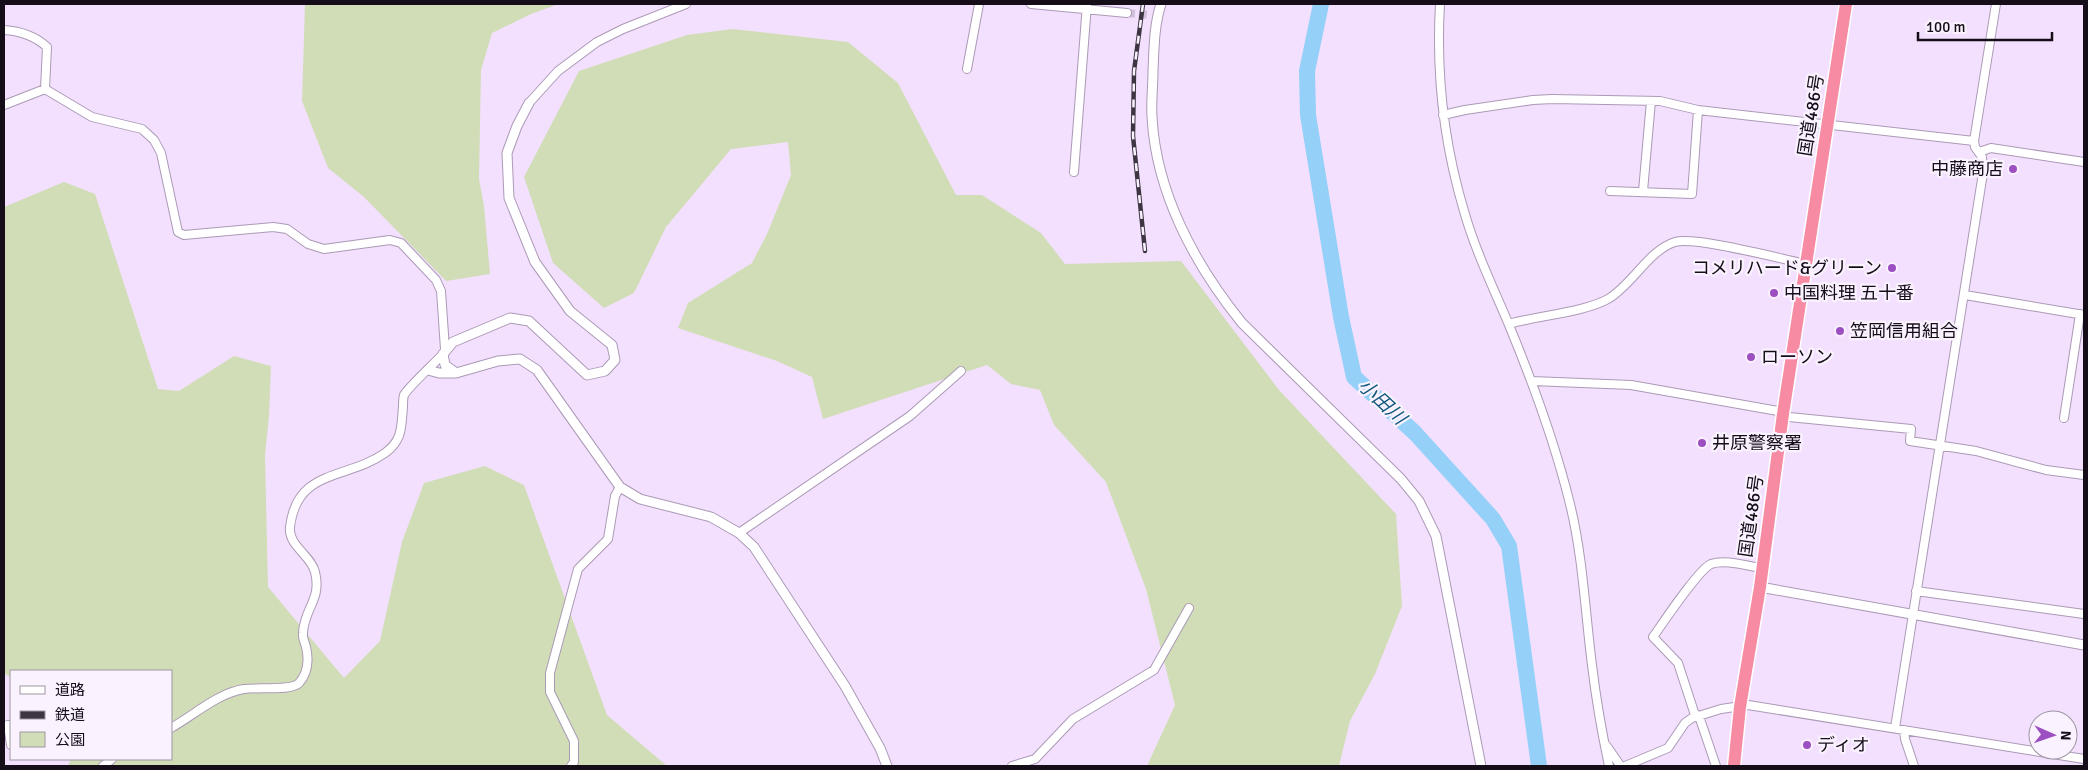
<svg xmlns="http://www.w3.org/2000/svg" width="2088" height="770" font-family="Signika,'Noto Sans JP',sans-serif">
<style>
.green{fill:#d1ddb6}
.lines{fill:none;stroke-linecap:round;stroke-linejoin:round}
.river{stroke:#95d0f8;stroke-width:16}
.minor-tunnel{stroke:#d2c0dc;stroke-width:8;stroke-dasharray:8 4;stroke-linecap:butt}
.minor-casing{stroke:#ab9ab6;stroke-width:10}
.tertiary-casing{stroke:#ab9ab6;stroke-width:11}
.trunk-casing{stroke:#fff;stroke-width:15}
.minor{stroke:#fff;stroke-width:8}
.tertiary{stroke:#fff;stroke-width:9}
.trunk{stroke:#f78ba3;stroke-width:12}
.rail-casing{stroke:#3e3543;stroke-width:4.5}
.rail{stroke:#faf2fe;stroke-width:2.5;stroke-dasharray:8;stroke-linecap:butt}
.poi-dot{fill:#9b4fc1;stroke:#faf2fe;stroke-width:2}
.labels{text-anchor:middle;dominant-baseline:central;stroke-width:4.5;stroke-linejoin:round;paint-order:stroke}
.street-label{font-size:18px;fill:#150e18;stroke:#faf2fe}
.poi-label{font-size:18px;fill:#150e18;stroke:#faf2fe;text-anchor:start}
.water-label{font-size:19px;font-style:italic;fill:#11587d;stroke:#faf2fe}
</style>
<rect width="100%" height="100%" fill="#f3e0fe"/>
<path class="green" d="M305 4H559L531 14 492 33 481 70 479 179 484 206 490 274 446 281 364 197 328 168 302 101Z
M733 29 848 42 898 83 956 195H982L1041 233 1065 264 1181 261 1279 390 1396 514 1402 606 1375 674 1350 721 1339 766H1147L1175 705 1146 589 1106 482 1054 425 1040 390 1011 384 987 365 823 419 812 377 777 361 678 328 688 303 752 263 767 234 791 175 788 142 731 149 666 227 634 293 604 308 553 263 524 177 579 71 687 35Z
M64 182 95 194 158 389 179 391 234 356 271 366 269 416 265 455 268 587 344 678 380 641 402 542 424 483 485 466 524 485 607 715 667 766H68L71 759H171V671H11V678L4 673V207Z"/>
<g class="lines">
<path class="river" d="M1321 4 1307 71 1308 115 1341 317 1354 377 1415 433 1493 519 1509 546 1539 766"/>
<path class="minor-tunnel" d="M1127 13 1151 15"/>
<g class="minor-casing">
<path id="minor" d="M1031 4 1127 13
M1440 4C1436 73 1444 144 1464 211 1475 250 1493 287 1509 325 1533 383 1555 443 1570 504 1583 557 1585 611 1592 665 1596 699 1602 733 1609 766
M4 30C20 31 35 36 47 47L45 89
M967 69 979 4
M45 89 92 117 142 129 154 140 161 153 178 232 184 235 273 227 287 229 308 244 324 249 390 240 401 243 436 280 441 291 445 349
M529 103 558 71 597 42 623 29 686 4
M4 105 45 89
M1443 115 1465 110 1533 100 1552 99 1660 101 1698 110 1974 141
M1979 152 1991 148 2084 162
M1074 172 1087 4
M1610 191 1692 194 1698 110
M1643 191 1651 101
M1965 295 2084 315
M1509 324C1536 316 1585 312 1608 299 1632 285 1649 250 1675 242 1695 236 1781 259 1806 264
M1532 381 1631 385 1778 411 1789 417 1911 429 1910 441 1976 451 2046 470 2084 475
M2064 418 2080 314
M739 533 910 416 961 371
M1916 591 2084 614
M4 726 8 725 11 745
M171 728C194 715 218 693 244 689 257 687 292 691 299 683 308 673 309 660 306 647 305 642 302 638 303 633 304 608 322 600 315 572 311 555 288 546 290 527 297 468 347 480 385 453 403 440 401 427 403 407 403 403 403 398 404 395 409 386 435 363 443 354
M1895 728 1983 173 1982 157 1975 147 1974 141 1996 4
M1904 730 1905 739 1914 766
M1606 745 1620 765
M103 766 112 759
M571 766 574 762V741L550 692V673L578 569 608 539 615 496 620 487
M1012 766 1035 759 1073 719 1154 670 1189 608
M1625 766 1668 748 1685 723 1692 718 1721 709 1748 705 2084 759
M1716 766 1700 719 1694 712 1678 663 1653 637C1663 623 1698 570 1711 564 1725 559 1747 566 1761 568"/>
</g>
<g class="tertiary-casing">
<path id="tertiary" d="M1161 4C1154 25 1154 49 1153 71 1153 86 1151 102 1152 117 1156 193 1195 265 1242 323L1401 479 1419 501 1436 536 1481 766
M529 103 517 126 507 153 509 198 535 262 570 311 612 345 615 360 605 371 587 375 529 321 510 318 453 342 443 354 445 365 456 373 498 361 520 359 537 370 620 487 640 499 711 517 739 533 754 547 845 686 880 748 887 766
M428 370 439 373H456
M1760 587 2084 645"/>
</g>
<g class="trunk-casing">
<path id="trunk" d="M1734 766 1740 707 1760 587 1783 414 1846 4"/>
</g>
<use href="#minor" class="minor"/>
<use href="#tertiary" class="tertiary"/>
<use href="#trunk" class="trunk"/>
<g class="rail-casing">
<path id="rail" d="M1143 4 1134 71 1133 136 1145 251"/>
</g>
<use href="#rail" class="rail"/>
</g>
<g class="poi-dot">
<circle cx="2013" cy="169" r="5"/>
<circle cx="1892" cy="268" r="5"/>
<circle cx="1774" cy="293" r="5"/>
<circle cx="1840" cy="331" r="5"/>
<circle cx="1751" cy="357" r="5"/>
<circle cx="1702" cy="443" r="5"/>
<circle cx="1807" cy="745" r="5"/>
</g>
<g class="labels">
<g class="street-label">
<text transform="translate(1811 115) rotate(-81)">国道486号</text>
<text transform="translate(1751 516) rotate(-82)">国道486号</text>
</g>
<g class="poi-label">
<text x="2003" y="169" text-anchor="end">中藤商店</text>
<text x="1882" y="268" text-anchor="end">コメリハード&amp;グリーン</text>
<text x="1784" y="293">中国料理 五十番</text>
<text x="1850" y="331">笠岡信用組合</text>
<text x="1761" y="357">ローソン</text>
<text x="1712" y="443">井原警察署</text>
<text x="1817" y="745">ディオ</text>
</g>
<g class="water-label">
<text transform="translate(1382 402) rotate(43)">小田川</text>
</g>
</g>
<rect width="2088" height="770" fill="none" stroke="#150e18" stroke-width="10"/>
<rect x="10" y="670" width="162" height="90" fill="#faf2fe" stroke="#9e97a2"/>
<rect x="20" y="686" width="25" height="8" fill="#ffffff" stroke="#9e97a2"/>
<text x="55" y="695" font-size="15" fill="#150e18">道路</text>
<rect x="20" y="711" width="25" height="8" fill="#3e3543" stroke="#9e97a2"/>
<text x="55" y="720" font-size="15" fill="#150e18">鉄道</text>
<rect x="20" y="732" width="25" height="15" fill="#d1ddb6" stroke="#9e97a2"/>
<text x="55" y="745" font-size="15" fill="#150e18">公園</text>
<g transform="translate(2053 735) rotate(92)"><circle r="24" fill="#faf2fe" stroke="#9e97a2"/>
<path d="M0-4L9 19L0 12L-9 19Z" fill="#9b4fc1"/>
<text y="-8" font-size="14" font-weight="bold" text-anchor="middle" fill="#150e18">N</text>
</g>
<path d="M1918 32v8h134v-8" fill="none" stroke="#150e18" stroke-width="2.5"/>
<text x="1926" y="32" font-size="15" fill="#150e18" stroke="#faf2fe" stroke-width="4" paint-order="stroke">100 m</text>
</svg>
